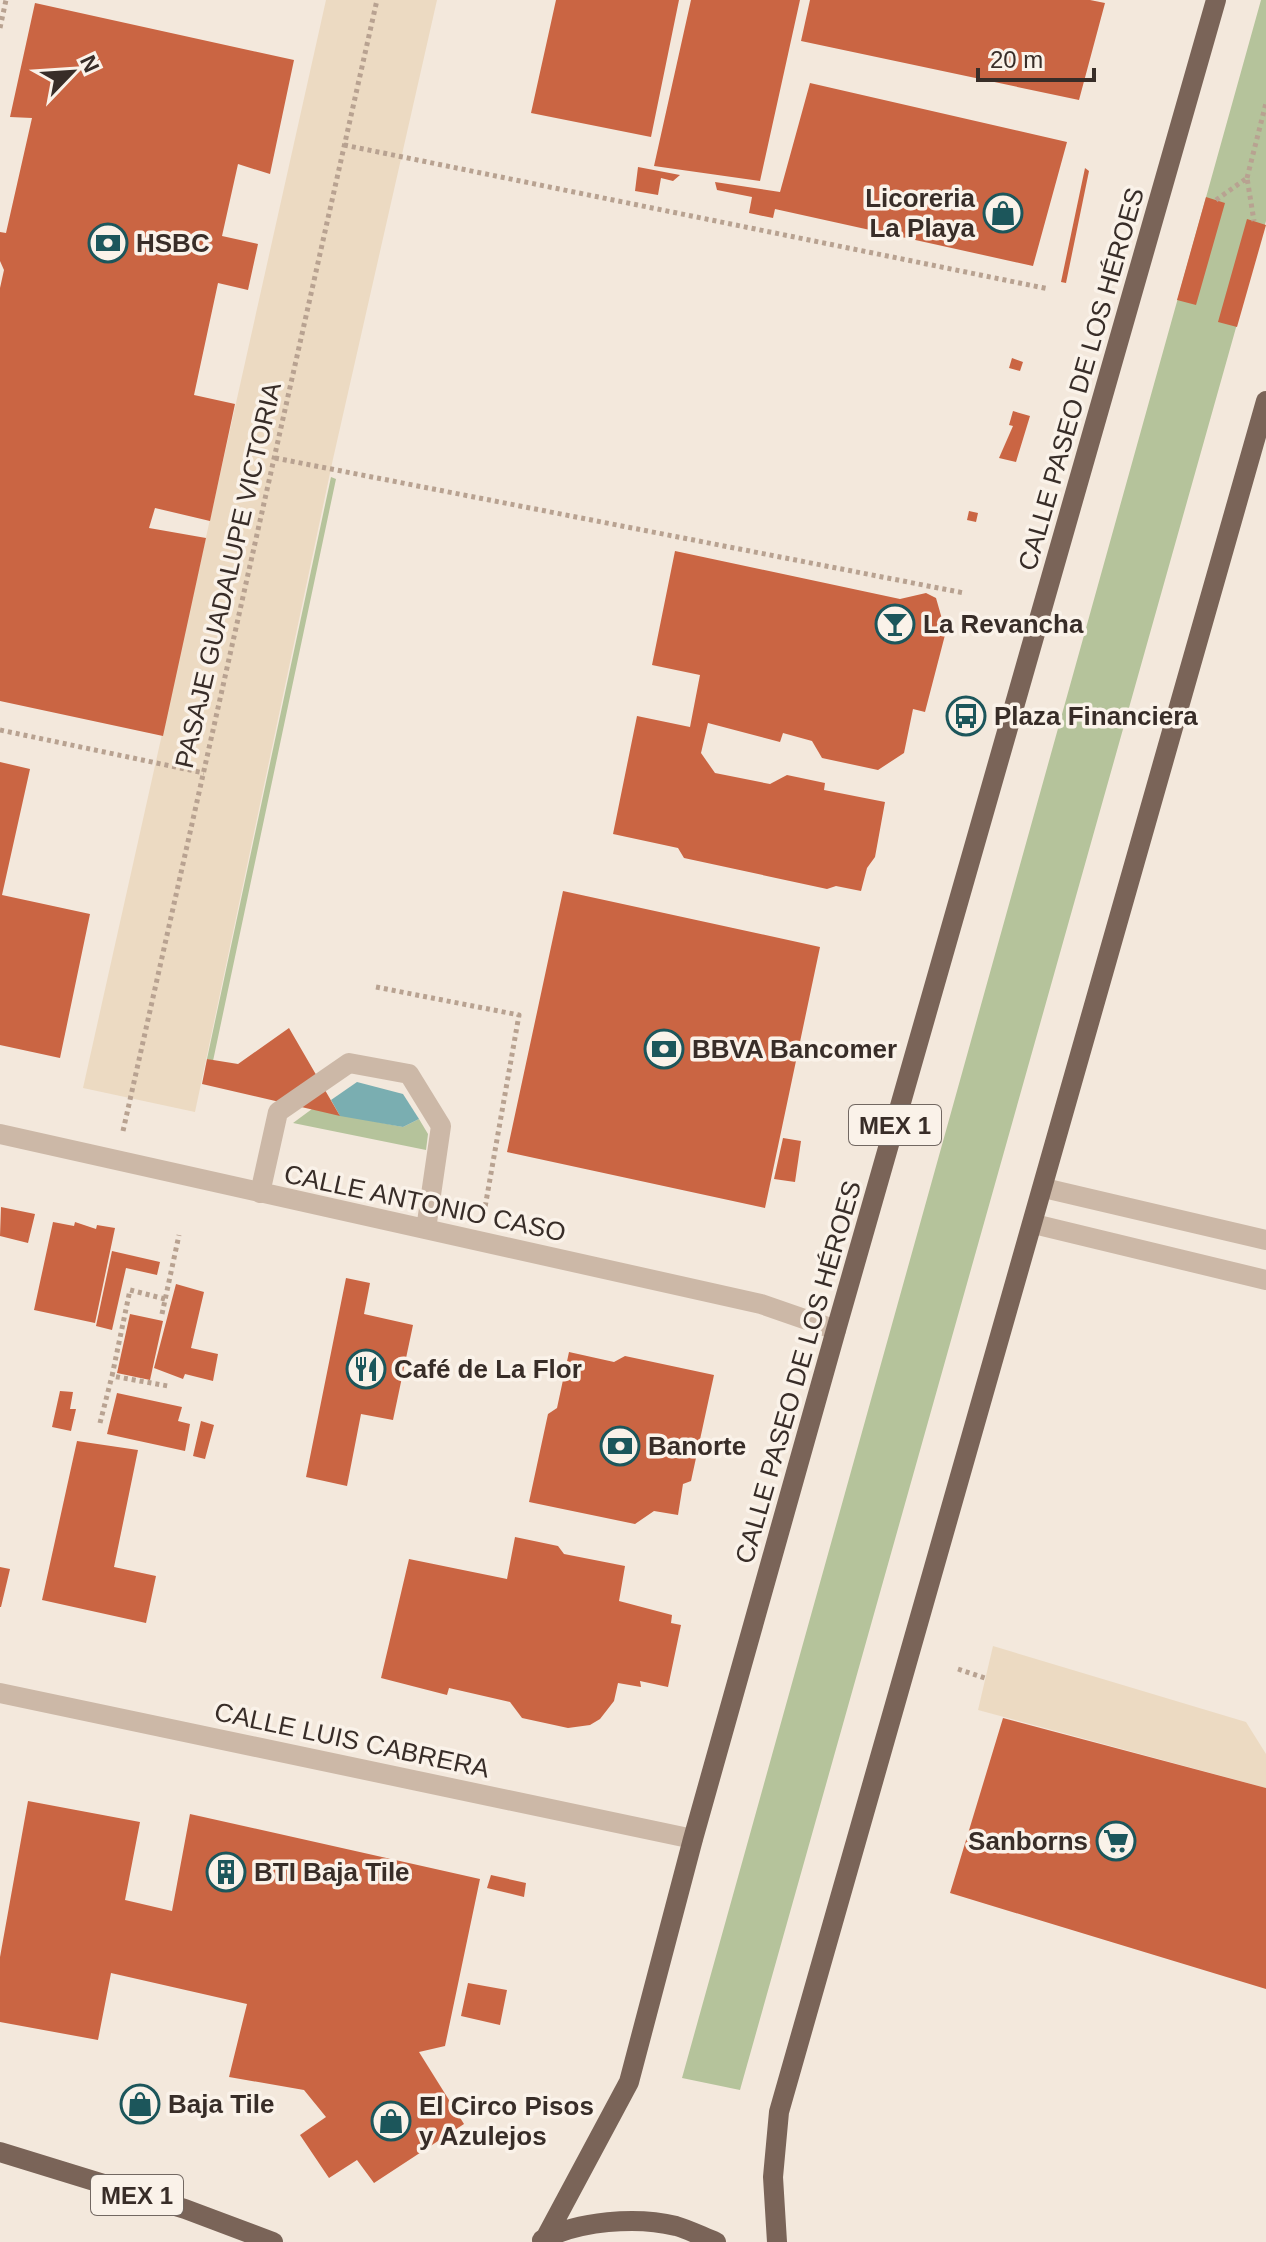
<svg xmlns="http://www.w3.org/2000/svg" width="1266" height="2242" font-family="Arial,sans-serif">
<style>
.green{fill:#b5c39b}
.plaza{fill:#ecdac2}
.water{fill:#7aaeb1}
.building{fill:#ca6543}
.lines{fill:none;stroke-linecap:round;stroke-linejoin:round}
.path{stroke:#b8a291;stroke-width:5;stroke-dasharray:4 4;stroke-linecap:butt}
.minor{stroke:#ccb8a7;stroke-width:20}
.major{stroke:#7a6458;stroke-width:20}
.labels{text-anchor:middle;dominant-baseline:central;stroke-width:7;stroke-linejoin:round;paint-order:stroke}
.shield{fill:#faf2e9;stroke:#726862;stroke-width:2}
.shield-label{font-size:24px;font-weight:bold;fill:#382d28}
.poi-label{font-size:26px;font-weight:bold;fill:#382d28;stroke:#faf2e9;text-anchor:start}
.street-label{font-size:26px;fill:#382d28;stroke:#faf2e9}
</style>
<rect width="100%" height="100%" fill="#f3e8dc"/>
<path class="green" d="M1261 0H1266V221L740 2090 682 2078Z
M331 477 336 479 213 1061 207 1059Z
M312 1109 403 1127 419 1119 428 1134 426 1150 293 1123Z"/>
<path class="plaza" d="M326 0H437L333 459 195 1112 83 1088Z
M993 1646 1246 1722 1266 1754V1788L978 1710Z"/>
<path class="water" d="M357 1082 403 1094 419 1119 403 1127 340 1116 331 1100Z"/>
<path class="building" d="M556 0H679L651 137 531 113Z
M691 0H800L760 181 654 166Z
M810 0H1090L1105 3 1079 100 801 41Z
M35 3 294 60 270 174 238 164 222 236 258 244 248 290 218 283 194 395 235 404 210 521 155 508 149 528 206 538 163 736 0 701V288L4 270 0 261V232L6 233 32 118 10 117Z
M810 83 1067 142 1033 266 775 209 773 218 749 213 752 197 717 190 715 182 780 192Z
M638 167 680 175 673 181 661 178 658 195 635 191Z
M1085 168 1089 171 1066 283 1061 282Z
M1206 197 1225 203 1196 305 1177 300Z
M1247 219 1266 225 1237 327 1218 322Z
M1012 358 1023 362 1020 371 1009 368Z
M1013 411 1030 416 1016 462 999 458 1013 426 1009 425Z
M969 511 978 513 976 522 967 520Z
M675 551 900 599 926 593 936 598 942 619 937 633 945 635 925 712 913 709 904 753 878 770 822 758 812 741 783 733 780 742 708 723 701 753 715 773 770 784 787 775 825 783 824 790 885 802 875 857 867 868 861 891 836 886 827 889 684 858 678 848 613 834 637 716 690 727 700 675 652 665Z
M0 762 30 769 2 895 90 914 60 1058 0 1045Z
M563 891 820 947 765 1208 507 1152Z
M289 1028 340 1116 202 1084 207 1059 238 1064Z
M783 1138 801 1141 795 1182 774 1179Z
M1 1207 35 1214 28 1243 0 1236Z
M53 1222 74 1226 75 1222 96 1229 97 1225 115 1228 95 1323 34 1310Z
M112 1251 160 1262 157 1275 126 1268 112 1330 96 1326Z
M346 1278 370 1283 364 1314 413 1325 393 1420 361 1414 347 1486 306 1477Z
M176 1284 204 1292 191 1348 218 1354 213 1381 185 1374 183 1379 154 1368Z
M130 1314 163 1321 150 1380 117 1373Z
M569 1352 614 1362 625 1356 714 1375 691 1481 683 1484 678 1515 654 1511 635 1524 529 1502 548 1414 557 1408Z
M60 1391 73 1392 70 1409H76L71 1431 52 1427Z
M117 1393 182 1407 178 1421 190 1424 185 1451 107 1434Z
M201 1421 214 1425 205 1459 193 1456Z
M77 1441 138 1450 114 1567 156 1576 146 1623 42 1600Z
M515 1537 558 1546 564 1554 625 1566 619 1601 672 1615 671 1623 681 1625 668 1687 640 1681 641 1687 618 1683 614 1701 600 1719 590 1725 568 1728 522 1718 510 1702 449 1688 447 1695 381 1678 409 1559 507 1579Z
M0 1567 10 1569 1 1607H0Z
M1003 1718 1266 1788V1989L950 1893Z
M28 1801 140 1822 125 1900 172 1911 190 1814 480 1879 445 2046 419 2052 464 2124 374 2183 357 2160 329 2178 300 2135 326 2117 304 2090 229 2077 247 2004 111 1973 98 2040 0 2022V1957Z
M491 1875 526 1883 524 1897 487 1888Z
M468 1983 507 1990 500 2025 461 2016Z"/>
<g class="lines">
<path class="path" d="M0 28 6 0
M344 145 1049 289
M1247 178 1266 103
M1216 200 1247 178 1254 221
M275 458 964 593
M0 730 204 773
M376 987 519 1015 484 1213
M123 1131 377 0
M165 1299 130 1290 112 1376 168 1386
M162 1314 179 1235
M100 1423 112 1376
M958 1669 985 1678"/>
<path class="minor" d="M0 1134 761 1304 836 1330
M1044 1188 1266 1240
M260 1193 278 1112 349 1063 409 1074 441 1126 426 1229
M1034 1224 1266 1280
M0 1693 693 1839"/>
<path class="major" d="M0 2152 185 2209 273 2242
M546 2237 629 2082 693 1839 836 1330 1216 0
M542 2240C579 2221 636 2216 676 2226 690 2230 703 2237 716 2242
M777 2242 773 2177 779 2112 1266 401"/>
</g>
<defs>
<g id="shop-ring" transform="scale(2)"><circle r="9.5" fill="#faf2e9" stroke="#1c565b" stroke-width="1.5"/><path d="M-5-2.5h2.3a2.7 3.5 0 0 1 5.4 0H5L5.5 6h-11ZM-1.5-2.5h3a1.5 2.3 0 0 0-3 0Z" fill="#1c565b"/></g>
<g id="bank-ring" transform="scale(2)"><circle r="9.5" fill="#faf2e9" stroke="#1c565b" stroke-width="1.5"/><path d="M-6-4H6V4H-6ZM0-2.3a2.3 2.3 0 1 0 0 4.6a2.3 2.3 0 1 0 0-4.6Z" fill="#1c565b"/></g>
<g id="bar-ring" transform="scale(2)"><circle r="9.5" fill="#faf2e9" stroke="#1c565b" stroke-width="1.5"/><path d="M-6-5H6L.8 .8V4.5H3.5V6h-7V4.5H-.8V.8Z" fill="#1c565b"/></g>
<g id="bus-ring" transform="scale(2)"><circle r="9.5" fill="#faf2e9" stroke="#1c565b" stroke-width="1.5"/><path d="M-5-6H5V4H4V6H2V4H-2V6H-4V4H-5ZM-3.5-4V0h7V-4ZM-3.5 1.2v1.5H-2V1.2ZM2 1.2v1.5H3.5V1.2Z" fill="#1c565b"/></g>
<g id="restaurant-ring" transform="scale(2)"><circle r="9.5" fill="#faf2e9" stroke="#1c565b" stroke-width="1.5"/><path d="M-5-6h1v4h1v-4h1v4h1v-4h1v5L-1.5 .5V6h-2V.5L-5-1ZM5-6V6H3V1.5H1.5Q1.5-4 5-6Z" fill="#1c565b"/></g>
<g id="supermarket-ring" transform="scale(2)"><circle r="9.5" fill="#faf2e9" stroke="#1c565b" stroke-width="1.5"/><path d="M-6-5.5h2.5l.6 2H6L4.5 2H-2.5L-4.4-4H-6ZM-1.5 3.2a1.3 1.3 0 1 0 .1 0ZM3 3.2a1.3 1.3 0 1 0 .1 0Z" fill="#1c565b"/></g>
<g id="building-ring" transform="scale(2)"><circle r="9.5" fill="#faf2e9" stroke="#1c565b" stroke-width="1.5"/><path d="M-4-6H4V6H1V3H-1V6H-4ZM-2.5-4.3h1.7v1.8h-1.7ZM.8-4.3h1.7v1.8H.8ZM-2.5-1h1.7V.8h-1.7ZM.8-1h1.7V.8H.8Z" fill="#1c565b"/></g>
</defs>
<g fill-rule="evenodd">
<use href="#shop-ring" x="1003" y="213"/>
<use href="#bank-ring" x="108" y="243"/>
<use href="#bar-ring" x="895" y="624"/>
<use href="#bus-ring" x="966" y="716"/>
<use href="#bank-ring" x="664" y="1049"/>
<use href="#restaurant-ring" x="366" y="1369"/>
<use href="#bank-ring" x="620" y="1446"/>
<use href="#supermarket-ring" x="1116" y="1841"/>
<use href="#building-ring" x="226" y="1872"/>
<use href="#shop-ring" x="140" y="2104"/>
<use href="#shop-ring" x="391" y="2121"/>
</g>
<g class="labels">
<g class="shield">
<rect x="849" y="1105" width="92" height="40" rx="6"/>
<rect x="91" y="2175" width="92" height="40" rx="6"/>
</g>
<g class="shield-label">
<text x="895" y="1125">MEX 1</text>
<text x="137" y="2195">MEX 1</text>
</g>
<g class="poi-label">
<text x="975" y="198" text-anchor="end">Licoreria<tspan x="975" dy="30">La Playa</tspan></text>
<text x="136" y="243">HSBC</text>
<text x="923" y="624">La Revancha</text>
<text x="994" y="716">Plaza Financiera</text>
<text x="692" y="1049">BBVA Bancomer</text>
<text x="394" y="1369">Café de La Flor</text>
<text x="648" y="1446">Banorte</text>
<text x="1088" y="1841" text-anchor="end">Sanborns</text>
<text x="254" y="1872">BTI Baja Tile</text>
<text x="168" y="2104">Baja Tile</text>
<text x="419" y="2106">El Circo Pisos<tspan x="419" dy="30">y Azulejos</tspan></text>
</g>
<g class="street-label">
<text transform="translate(1081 379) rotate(-74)">CALLE PASEO DE LOS HÉROES</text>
<text transform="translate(228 575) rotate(-77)">PASAJE GUADALUPE VICTORIA</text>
<text transform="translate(425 1203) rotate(12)">CALLE ANTONIO CASO</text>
<text transform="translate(798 1372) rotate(-74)">CALLE PASEO DE LOS HÉROES</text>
<text transform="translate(352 1740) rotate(12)">CALLE LUIS CABRERA</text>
</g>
</g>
<g transform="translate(72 72) rotate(65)" stroke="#faf2e9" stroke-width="6" paint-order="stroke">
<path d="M0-6L14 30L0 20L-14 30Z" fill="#382d28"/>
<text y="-12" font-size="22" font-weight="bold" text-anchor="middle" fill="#382d28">N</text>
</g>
<path d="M978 68v12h116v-12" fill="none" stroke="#382d28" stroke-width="4"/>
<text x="990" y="68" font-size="24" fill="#382d28" stroke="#faf2e9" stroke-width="6" paint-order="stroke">20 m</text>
</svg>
